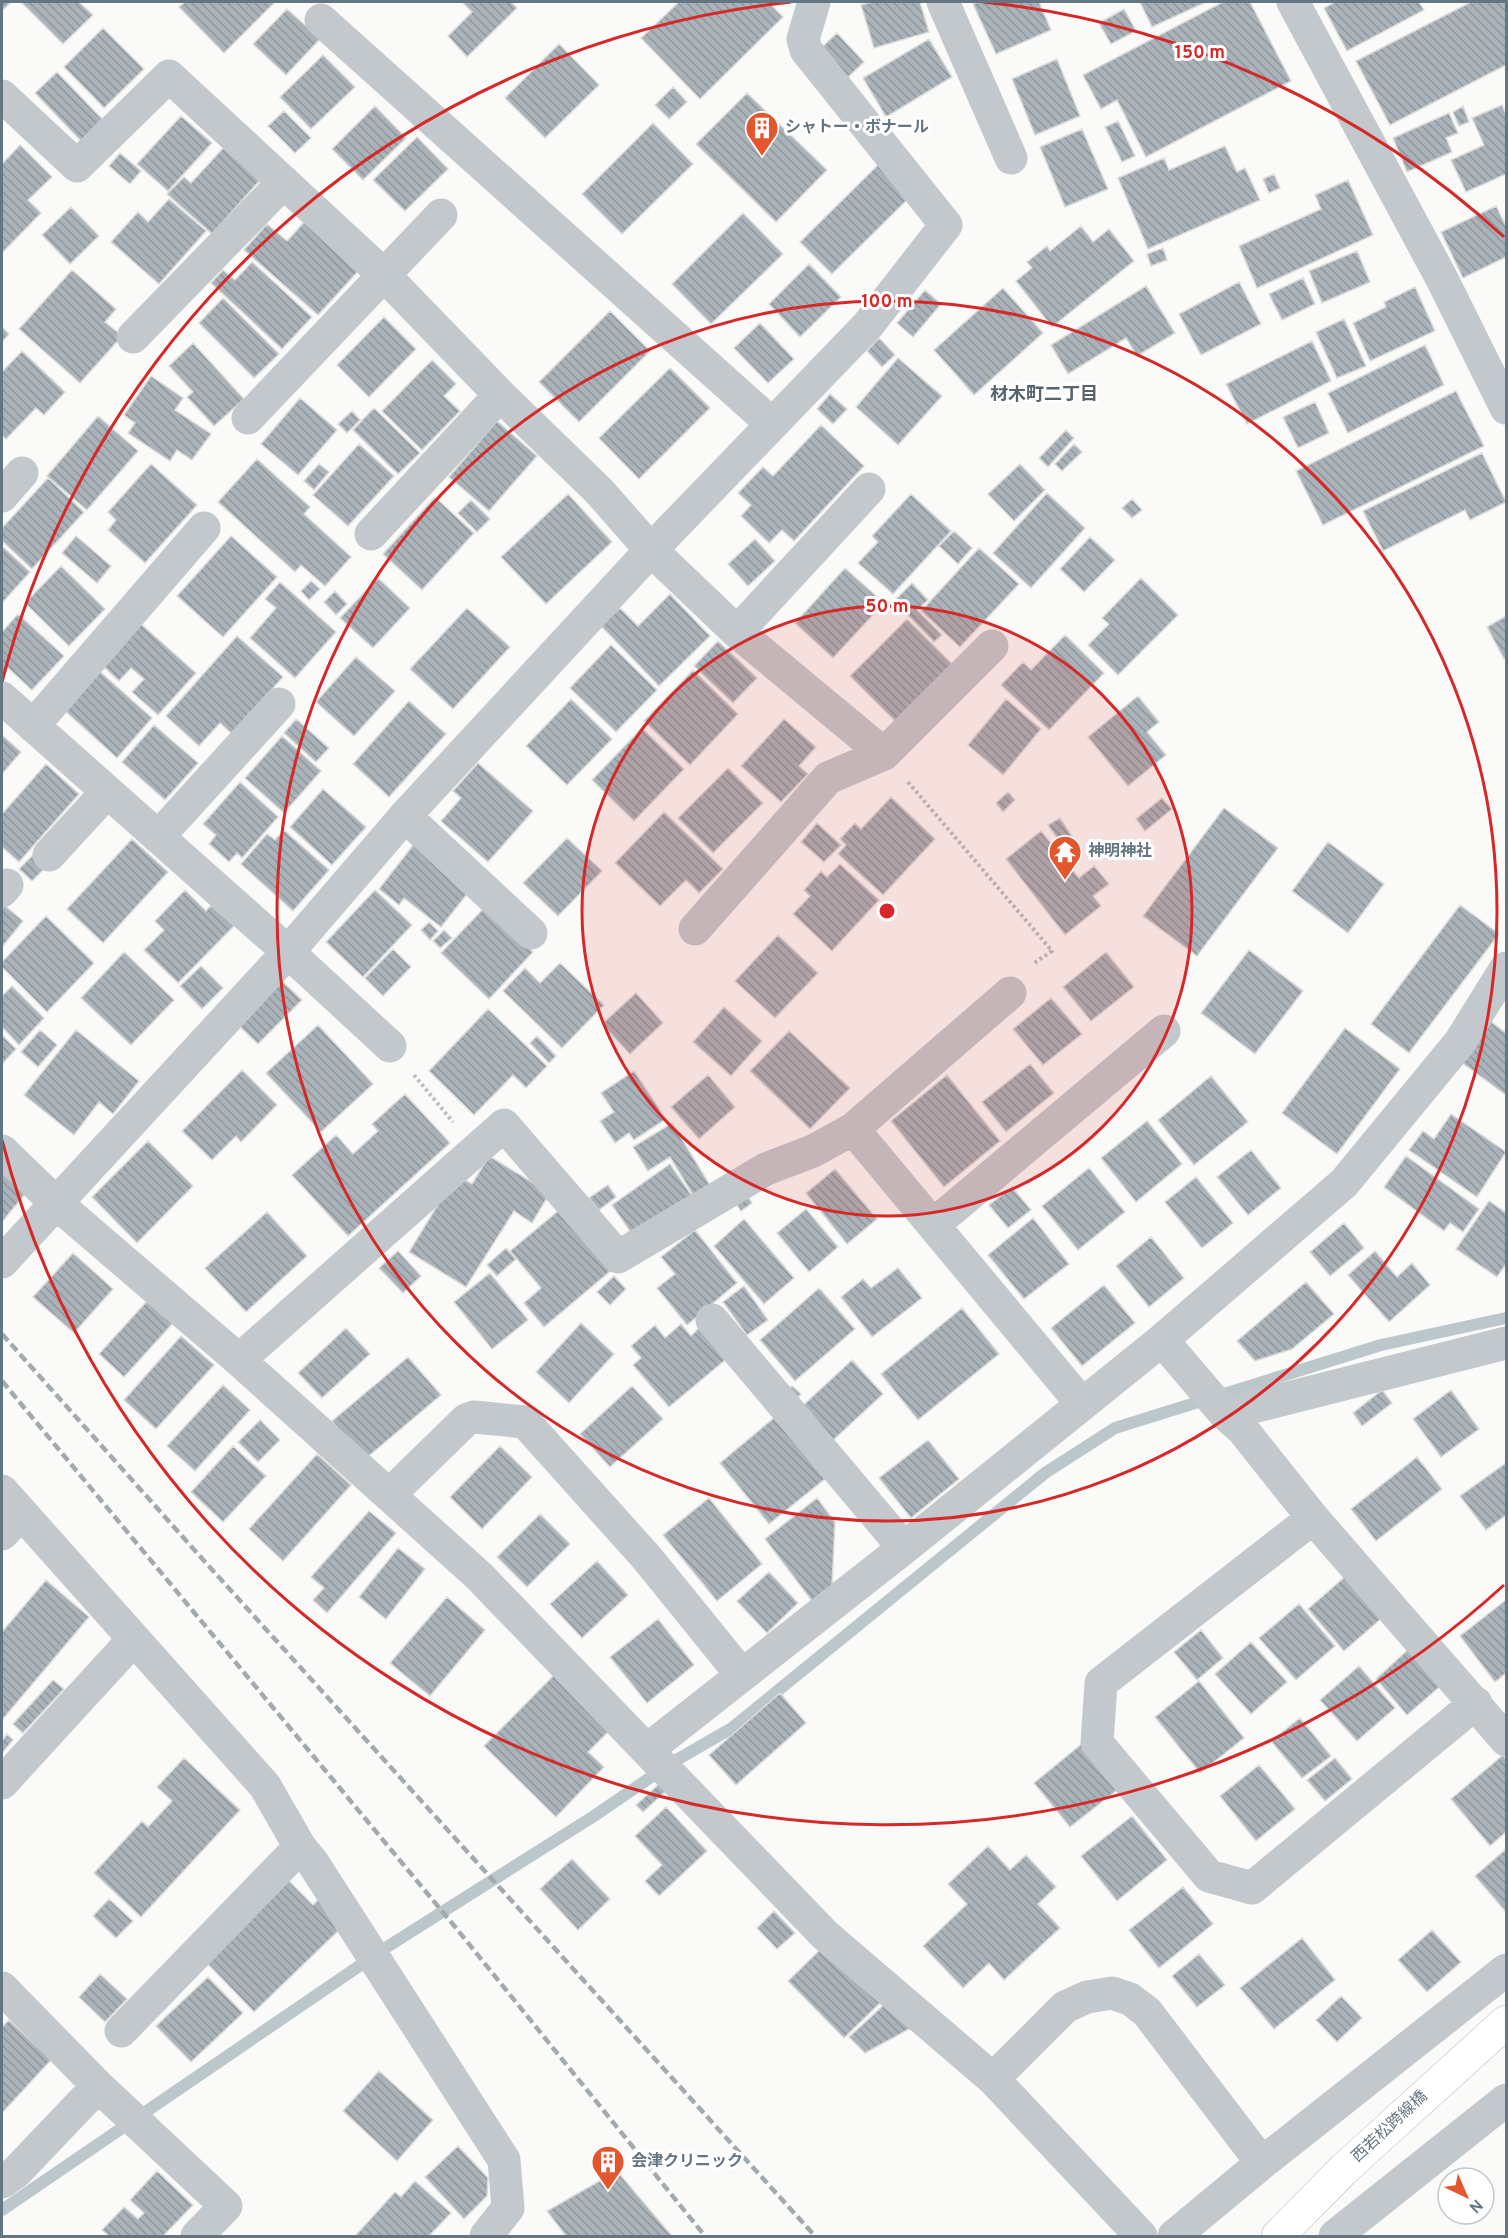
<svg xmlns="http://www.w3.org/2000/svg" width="1508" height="2238" font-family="Overpass,'Noto Sans JP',sans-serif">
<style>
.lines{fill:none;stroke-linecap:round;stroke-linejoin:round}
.stream{stroke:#bbc7cb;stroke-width:12}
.building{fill:url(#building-back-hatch);stroke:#dcdcda;stroke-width:1.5}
.major-casing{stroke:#b5babe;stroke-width:34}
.path{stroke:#bbbfc2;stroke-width:4;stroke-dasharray:3 3;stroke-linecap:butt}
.minor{stroke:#c3c8cc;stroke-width:33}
.major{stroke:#fff;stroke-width:33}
.rail{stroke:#a2aab0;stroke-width:4.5;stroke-dasharray:9 4.5;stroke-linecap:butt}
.ring{fill:none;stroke:#d62828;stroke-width:3}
.labels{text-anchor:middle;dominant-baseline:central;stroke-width:6;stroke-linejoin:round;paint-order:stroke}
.poi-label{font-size:16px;font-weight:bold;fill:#657683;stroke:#fff;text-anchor:start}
.street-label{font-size:16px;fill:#657683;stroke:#fff}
.neighbourhood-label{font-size:18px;font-weight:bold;fill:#57646e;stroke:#fff}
.centre{fill:#d62828;stroke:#fff;stroke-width:3}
.ring-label{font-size:18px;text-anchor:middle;font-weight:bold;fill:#d62828;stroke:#fff;stroke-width:6;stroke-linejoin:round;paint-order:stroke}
</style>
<defs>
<pattern id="building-back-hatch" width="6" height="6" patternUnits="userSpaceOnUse" patternTransform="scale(1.5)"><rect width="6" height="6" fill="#aab3b9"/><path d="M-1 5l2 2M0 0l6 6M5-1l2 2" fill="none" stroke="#8e969c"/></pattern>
</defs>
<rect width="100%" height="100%" fill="#fafaf8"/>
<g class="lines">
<path class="stream" d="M2 2210 387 1947 594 1816 673 1762 732 1728 1045 1473 1115 1428 1381 1345 1506 1318"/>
</g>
<path class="building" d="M2 2H11L2 11Z
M21 2H79L93 15 63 44Z
M185 2H275L224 53 179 7Z
M462 2H511L517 8 467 57 448 36 472 12Z
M679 2H768L783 17 700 99 641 38Z
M872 2H920L929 32 874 48 861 5Z
M978 2H1039L1051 30 996 54 973 4Z
M1140 2H1206L1152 27Z
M1223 2H1250L1291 81 1146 157 1117 100 1101 109 1083 75Z
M1335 2H1419L1424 10 1347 51 1324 8Z
M1471 2H1506V65L1390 125 1356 61Z
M287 9 320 39 286 75 253 44Z
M1124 9 1136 31 1111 44 1099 23Z
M103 28 144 69 104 108 64 67Z
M837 33 864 62 846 79 819 50Z
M929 39 952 77 886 117 863 78Z
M559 44 599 85 545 138 505 98Z
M323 55 355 87 311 129 280 97Z
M1057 59 1080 116 1035 135 1012 79Z
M57 72 102 119 81 141 35 93Z
M673 87 687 102 669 119 655 105Z
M747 93 827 170 776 222 696 144Z
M1502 105 1506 114V174L1466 192 1451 160 1484 145 1472 118Z
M375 106 406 138 363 180 332 149Z
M1463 106 1469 122 1459 126 1453 112Z
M284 111 311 138 295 153 268 126Z
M1449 113 1458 133 1446 138 1452 152 1407 172 1393 138Z
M181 116 212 143 168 191 137 164Z
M1118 121 1135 156 1122 162 1105 127Z
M653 123 693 164 622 234 582 194Z
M1082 129 1108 189 1065 207 1040 147Z
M417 137 448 169 405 211 373 180Z
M20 145 52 177 28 200 41 213 2 253V164Z
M225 146 261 179 212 234 167 194 184 177 191 183Z
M1225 146 1237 172 1245 168 1260 200 1148 249 1118 178 1164 158 1169 170Z
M120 153 141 171 130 184 109 166Z
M881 162 913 194 832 274 800 242Z
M1274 174 1280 188 1269 193 1263 179Z
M1348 180 1373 235 1257 288 1239 246 1321 209 1315 195Z
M169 199 206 231 159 284 111 242 138 212 148 222Z
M1496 206 1506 226V257L1463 278 1441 232Z
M71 207 99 236 70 264 42 235Z
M743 213 783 254 711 324 672 284Z
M307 219 362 267 318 315 244 250 267 224 287 241Z
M1081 226 1093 242 1109 229 1134 261 1052 327 1016 281 1032 268 1027 262 1047 246 1050 251Z
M1163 248 1167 260 1151 266 1147 254Z
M1357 251 1370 282 1322 303 1309 271Z
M252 262 312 317 282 349 211 283 223 270 235 280Z
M809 264 841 297 800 337 769 304Z
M72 270 116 309 105 322 122 336 80 383 19 329Z
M1303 278 1315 304 1282 320 1269 294Z
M1239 282 1261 324 1201 355 1179 314Z
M1146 286 1175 333 1137 356 1126 338 1068 374 1051 345Z
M1415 287 1435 331 1370 361 1353 323 1386 307 1384 302Z
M1003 288 1043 333 974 395 934 350Z
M925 290 941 304 913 337 897 323Z
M223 298 279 354 254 378 199 323Z
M610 311 650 351 579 422 539 382Z
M384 317 416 349 369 397 337 365Z
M1344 319 1366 366 1337 378 1316 332Z
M760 323 794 359 768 383 734 348Z
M2 327 9 334 2 342Z
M879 338 895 355 882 367 867 351Z
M1312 341 1331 381 1247 424 1226 384Z
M193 343 244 399 214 426 187 397 193 392 169 366Z
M1425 345 1444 385 1348 433 1328 393Z
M22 351 65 392 44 415 36 408 6 439 2 435V372Z
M898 358 942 396 898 445 856 407Z
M432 360 456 384 444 396 460 411 422 450 382 411Z
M670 368 710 408 639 479 599 438Z
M151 376 183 398 175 410 211 434 192 460 177 450 170 461 128 433 135 423 124 415Z
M1456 391 1484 446 1323 525 1296 471Z
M830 394 847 409 833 424 817 409Z
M300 398 337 430 298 475 261 444Z
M1315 402 1329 433 1298 448 1283 417Z
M374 408 420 453 398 474 353 430Z
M352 411 360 420 347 433 338 424Z
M98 416 138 451 87 510 47 476Z
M497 421 537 456 489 511 449 477Z
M821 425 864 466 794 541 782 530 769 543 741 516 751 505 738 493 763 467 773 476Z
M1066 430 1074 438 1048 467 1039 458Z
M359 444 394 476 348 526 313 495Z
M1074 444 1082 452 1062 471 1055 464Z
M1482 453 1506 502 1470 520 1465 510 1383 551 1363 511Z
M257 459 310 507 304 514 351 557 325 586 301 565 295 572 218 502Z
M151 464 197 505 145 563 108 530 116 520 108 512Z
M319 464 329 472 314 490 304 481Z
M1020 464 1045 490 1014 521 988 494Z
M48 478 84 512 32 569 2 541V528Z
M1047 493 1085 528 1031 588 993 553Z
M568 494 612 542 546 604 501 557Z
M911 494 951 531 893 594 858 563 878 542 872 536Z
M435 497 474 533 422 590 383 554Z
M1132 499 1142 510 1132 518 1122 508Z
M471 500 490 519 477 532 458 513Z
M954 531 972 548 958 564 939 546Z
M76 536 111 566 97 583 62 553Z
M231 536 277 577 223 637 177 596Z
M1090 537 1115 560 1084 592 1060 569Z
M755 539 775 561 748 586 728 564Z
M2 546 30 572 2 603Z
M979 548 1019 584 960 647 921 611Z
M61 566 105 609 69 646 25 603Z
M845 568 884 603 833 658 795 623Z
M378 578 410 608 373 648 340 618Z
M1141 578 1178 615 1118 675 1088 645 1109 624 1102 618Z
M311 581 320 589 309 600 301 591Z
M280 582 336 632 295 678 250 638 276 608 265 599Z
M912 583 928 600 917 610 942 635 934 642 894 601Z
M335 591 347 604 336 615 324 602Z
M670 594 710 636 659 686 601 626 620 608 638 626Z
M467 608 510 647 453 709 410 669Z
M18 614 64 656 32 690 8 668 2 673V632Z
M1506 616V657L1504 659 1487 627Z
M907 619 952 664 895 721 850 676Z
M141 624 196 673 158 715 132 692 144 679 131 668 119 681 103 666Z
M1065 635 1104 673 1049 730 1001 685 1023 662 1031 670Z
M237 636 283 677 232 734 220 723 199 746 166 716Z
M718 641 757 678 733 703 694 666Z
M611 645 657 690 616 732 570 688Z
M356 657 395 691 354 736 316 702Z
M97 669 152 718 117 758 62 708Z
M693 670 738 714 690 765 644 721Z
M1138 696 1159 722 1147 732 1166 755 1128 786 1088 737Z
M571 699 612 739 567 785 526 746Z
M1006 699 1041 729 1003 775 968 745Z
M409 701 446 734 389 797 353 764Z
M296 719 329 748 316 762 284 733Z
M784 719 816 747 799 766 808 774 781 802 741 766Z
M154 725 198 763 165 800 122 762Z
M642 728 684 769 634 821 592 780Z
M2 735 21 752 2 774Z
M282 736 321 771 284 813 245 778Z
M478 763 533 811 488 862 441 821 461 798 453 791Z
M46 764 79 794 19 862 2 847V814Z
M728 768 763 803 713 853 678 818Z
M240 782 278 817 242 858 237 853 229 862 209 844 216 835 203 824Z
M323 789 366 827 332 865 290 827Z
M1008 792 1015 800 1003 812 996 803Z
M891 797 935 839 883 895 838 854 846 845 840 839 855 823 861 829Z
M1162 798 1172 809 1145 831 1136 819Z
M1224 808 1278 848 1197 956 1143 916Z
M664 812 723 869 699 893 686 880 660 906 615 863Z
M1060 818 1073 838 1062 845 1048 825Z
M817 823 841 845 824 862 801 842Z
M284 830 329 870 293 911 241 864 267 834 275 840Z
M1041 831 1079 878 1094 866 1109 884 1093 896 1101 906 1065 935 1006 859Z
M567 838 602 871 558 916 523 883Z
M132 839 168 872 103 943 67 909Z
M1328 842 1384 884 1348 933 1292 891Z
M414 844 471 889 441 927 404 898 399 905 379 889Z
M37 851 50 863 32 881 19 869Z
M840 864 879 900 832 951 793 914 810 896 804 890 821 871 827 877Z
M185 890 206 911 211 905 234 926 178 983 144 950 164 930 155 921Z
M375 890 412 925 363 977 326 942Z
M4 905 23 921 2 947V908Z
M1460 905 1499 934 1409 1053 1371 1024Z
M485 907 533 952 489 999 441 953Z
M46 916 94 963 47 1012 2 967V962Z
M429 922 438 931 430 940 421 930Z
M444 930 452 938 440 948 433 941Z
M778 935 818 973 775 1018 735 981Z
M393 949 411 967 383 996 365 978Z
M1249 950 1303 991 1255 1054 1201 1013Z
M124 952 174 1000 131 1045 81 998Z
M1106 952 1134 987 1091 1021 1063 987Z
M560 963 604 1005 562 1048 503 991 525 968 540 983Z
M201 966 223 988 202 1009 180 986Z
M281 980 302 1000 258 1044 237 1024Z
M12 986 44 1018 19 1045 2 1027V996Z
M636 993 663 1023 630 1054 602 1024Z
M1051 998 1082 1034 1043 1065 1013 1029Z
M724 1007 762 1041 731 1076 693 1042Z
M488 1009 547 1066 526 1088 513 1075 474 1115 429 1071Z
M1483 1016 1506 1033V1095L1453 1056Z
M318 1025 373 1084 321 1132 266 1073Z
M1345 1028 1400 1069 1337 1154 1282 1113Z
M40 1030 57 1045 38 1067 21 1052Z
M76 1030 139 1081 113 1114 99 1102 74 1135 24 1095Z
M789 1031 850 1088 810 1129 750 1071Z
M2 1035 16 1049 2 1064Z
M537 1036 556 1056 549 1063 530 1043Z
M1030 1064 1054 1093 1006 1132 982 1102Z
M242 1070 277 1105 241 1142 236 1136 212 1160 182 1131Z
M634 1071 666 1119 634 1140 629 1133 615 1143 600 1121 614 1112 601 1093Z
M708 1075 735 1107 699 1139 671 1107Z
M947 1075 1000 1141 944 1187 891 1121Z
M1211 1076 1248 1122 1194 1165 1158 1120Z
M405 1094 450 1143 348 1236 292 1175 336 1135 353 1154 378 1131 372 1124Z
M1451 1114 1506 1152 1477 1197 1409 1150 1423 1131 1434 1139Z
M1147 1121 1182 1164 1136 1202 1101 1158Z
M672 1123 710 1185 693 1195 670 1157 648 1171 633 1147Z
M148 1141 193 1186 137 1243 92 1197Z
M1251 1150 1281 1188 1248 1215 1217 1177Z
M489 1156 550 1193 532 1223 514 1211 466 1287 409 1252 456 1175 472 1184Z
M1406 1156 1479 1209 1463 1232 1450 1223 1444 1231 1384 1187Z
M670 1164 692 1196 634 1237 612 1205Z
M1089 1168 1125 1212 1078 1250 1042 1206Z
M835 1169 877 1219 847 1244 806 1193Z
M2 1173 26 1193 2 1222Z
M1196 1177 1233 1223 1202 1248 1165 1202Z
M608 1185 616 1197 599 1210 589 1198Z
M741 1187 752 1203 741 1211 730 1195Z
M1012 1187 1031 1210 1008 1228 989 1205Z
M1489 1201 1506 1213V1264L1497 1277 1456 1249Z
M563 1207 614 1268 544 1327 524 1303 541 1288 510 1251Z
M806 1209 838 1247 809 1272 777 1233Z
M267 1212 307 1256 246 1312 205 1268Z
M1033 1218 1069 1264 1024 1299 988 1255Z
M744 1219 794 1278 764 1304 714 1246Z
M1344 1223 1364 1248 1330 1276 1310 1252Z
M695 1230 737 1283 687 1325 657 1288 675 1274 661 1257Z
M1151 1237 1184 1278 1149 1307 1116 1266Z
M506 1248 516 1259 497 1276 487 1265Z
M398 1251 421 1276 403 1293 379 1268Z
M1375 1251 1397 1277 1412 1263 1430 1285 1389 1322 1348 1275Z
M73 1253 113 1289 74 1333 33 1297Z
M898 1268 922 1298 872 1337 841 1297 863 1279 871 1288Z
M490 1273 528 1320 492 1349 454 1302Z
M614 1276 626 1289 610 1305 597 1292Z
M1306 1282 1334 1314 1292 1349 1255 1361 1237 1341Z
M1104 1285 1135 1323 1082 1366 1051 1328Z
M744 1286 768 1320 747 1335 723 1302Z
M819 1288 855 1329 795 1381 760 1340Z
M148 1300 173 1323 124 1377 99 1354Z
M962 1308 999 1354 918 1420 881 1374Z
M581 1323 614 1354 569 1403 536 1372Z
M681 1324 691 1336 703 1324 730 1356 669 1407 633 1365 641 1358 631 1346 655 1325 665 1338Z
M346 1328 370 1354 322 1398 298 1373Z
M181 1336 214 1365 156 1429 124 1400Z
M408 1357 441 1395 364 1460 332 1421Z
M852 1360 883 1394 828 1445 797 1411Z
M223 1385 250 1410 195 1471 167 1446Z
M632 1386 663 1419 610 1467 580 1434Z
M792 1386 801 1394 789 1407 780 1398Z
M1382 1390 1392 1403 1362 1426 1353 1413Z
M1451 1390 1479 1429 1441 1457 1413 1419Z
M775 1417 825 1479 769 1524 720 1463Z
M260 1420 280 1440 258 1462 238 1442Z
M928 1440 959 1479 911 1518 879 1478Z
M233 1446 266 1476 223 1522 191 1492Z
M500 1446 532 1477 482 1529 450 1497Z
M317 1454 351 1485 283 1561 249 1529Z
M1417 1457 1442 1489 1376 1541 1351 1509Z
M1506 1463V1515L1486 1530 1460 1496Z
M709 1498 762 1564 717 1601 663 1535Z
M817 1498 835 1522 832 1586 812 1601 765 1539Z
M369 1511 396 1533 327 1613 313 1600 324 1588 311 1577Z
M540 1514 570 1544 527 1587 497 1557Z
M398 1548 425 1569 386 1619 359 1597Z
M597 1561 628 1595 582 1638 550 1604Z
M769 1572 798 1603 767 1633 737 1601Z
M1347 1575 1383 1617 1344 1651 1308 1609Z
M46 1580 89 1617 2 1720V1632Z
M447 1597 485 1630 430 1696 390 1663Z
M1506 1600V1673L1495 1682 1460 1636Z
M1299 1604 1335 1646 1296 1680 1259 1638Z
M658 1619 694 1665 647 1703 610 1657Z
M1201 1630 1223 1658 1197 1680 1174 1652Z
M1251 1642 1287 1682 1251 1714 1215 1674Z
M1412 1646 1444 1683 1407 1715 1376 1679Z
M1359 1666 1395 1708 1357 1741 1320 1700Z
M556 1673 612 1728 588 1752 604 1767 556 1817 484 1746Z
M53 1680 64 1689 23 1733 13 1724Z
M1199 1681 1244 1738 1200 1773 1155 1717Z
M780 1693 806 1723 736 1785 709 1755Z
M1300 1718 1331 1756 1302 1778 1271 1741Z
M7 1734 13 1740 2 1753V1741Z
M1084 1742 1121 1787 1070 1827 1034 1783Z
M1503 1755 1506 1759V1832L1490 1846 1451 1799Z
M184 1758 240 1810 141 1917 94 1873 142 1821 148 1827 172 1801 157 1787Z
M1335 1758 1352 1779 1325 1801 1307 1780Z
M1259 1765 1295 1809 1256 1841 1220 1796Z
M659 1784 666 1791 643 1812 636 1805Z
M666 1807 707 1851 659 1896 645 1881 662 1865 635 1836Z
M1132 1816 1167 1860 1117 1901 1081 1856Z
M988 1846 1010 1870 1026 1855 1056 1887 1038 1904 1060 1928 1004 1980 989 1963 963 1988 923 1946 967 1904 948 1884Z
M1506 1849V1912L1475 1876Z
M572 1859 610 1899 578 1930 540 1889Z
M288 1880 313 1905 319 1899 338 1931 254 2012 205 1961Z
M1183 1887 1213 1924 1159 1968 1129 1930Z
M109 1899 133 1921 116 1938 93 1916Z
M774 1911 795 1933 777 1949 757 1928Z
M1432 1930 1461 1962 1427 1992 1398 1960Z
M1302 1938 1335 1980 1274 2029 1240 1988Z
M827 1943 883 2000 844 2038 788 1981Z
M1199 1954 1225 1985 1197 2007 1172 1976Z
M100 1974 127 1999 105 2022 79 1997Z
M208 1977 243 2013 191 2062 156 2026Z
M1341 1996 1362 2018 1337 2042 1316 2020Z
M887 2002 911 2028 865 2053 849 2037Z
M9 2020 51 2060 2 2113V2027Z
M379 2071 433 2120 397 2161 343 2111Z
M458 2146 488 2178 487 2196 464 2219 425 2177Z
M157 2171 193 2205 163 2236H109L102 2230 124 2207 138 2219 144 2213 130 2200Z
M617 2171 672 2236H566L547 2211Z
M415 2181 451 2213 429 2236H355L395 2192 401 2197Z"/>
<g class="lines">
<g class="major-casing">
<path id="major" d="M1278 2236 1343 2170 1506 2022"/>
</g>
<path class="path" d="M908 782 1052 951 1033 964
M414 1075 453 1122"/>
<path class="minor" d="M943 2 1011 158
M1293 2 1442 279 1506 408
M321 20 772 424
M2 96 77 166 169 76 384 275 500 395 599 491 651 550 737 632 884 754 828 778 695 929
M133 337 284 182
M248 418 441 215
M2 496 22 473
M371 534 500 395
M737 632 869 489
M2 698 288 952 390 1046
M33 726 204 528
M884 754 992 646
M405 816 531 933
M158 837 279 704
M49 855 107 792
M2 891 7 885
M853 1129 1082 1404
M2 1151 56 1203 239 1360 479 1576 825 1935 993 2079 1141 2236
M933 1225 1164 1031
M2 1262 288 952 405 816 651 550 868 325 946 225 806 50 803 39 814 2
M712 1320 904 1548
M1162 1340 1225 1414 1243 1430 1313 1518 1506 1740
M239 1360 504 1125 618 1257 766 1169 813 1151 853 1129 1010 993
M1225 1414 1506 1343
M2 1491 265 1786 300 1847 313 1863 504 2160 508 2208 486 2236
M389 1495 466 1420 474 1417 525 1422 647 1558 741 1674
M1313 1518 1101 1683 1097 1743 1209 1876 1252 1888 1476 1703
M2 1534 21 1514
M647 1750 904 1548 1162 1340 1344 1183 1460 1042 1506 968
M2 1783 133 1640
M2 1988 98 2086 226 2206 197 2236
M121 2031 300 1847
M993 2079 1065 2007 1087 1997 1112 1993 1130 1999 1147 2012 1262 2163
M2 2182 16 2172 98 2086
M1174 2236 1262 2163 1506 1970
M1335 2236 1506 2100"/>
<use href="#major" class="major"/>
<path class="rail" d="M2 1334 206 1563 815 2236
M2 1381 456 1928 705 2236"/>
</g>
<circle cx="887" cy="911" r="305" fill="#d62828" fill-opacity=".12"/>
<g class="ring">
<circle cx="887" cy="911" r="305"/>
<circle cx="887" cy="911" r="610"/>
<path d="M1504 1585A914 914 0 0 1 2 1140M2 682A914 914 0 0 1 791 2M983 2A914 914 0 0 1 1504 237"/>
</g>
<defs>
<g id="building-pin" transform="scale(1.725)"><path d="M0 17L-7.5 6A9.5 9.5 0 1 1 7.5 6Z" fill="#e4572e" stroke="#fff"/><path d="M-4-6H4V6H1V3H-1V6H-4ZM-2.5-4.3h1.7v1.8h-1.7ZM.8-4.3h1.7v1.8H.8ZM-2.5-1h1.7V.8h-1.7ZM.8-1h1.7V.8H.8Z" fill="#fff"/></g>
<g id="temple-pin" transform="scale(1.725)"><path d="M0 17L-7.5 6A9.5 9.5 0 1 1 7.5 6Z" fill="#e4572e" stroke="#fff"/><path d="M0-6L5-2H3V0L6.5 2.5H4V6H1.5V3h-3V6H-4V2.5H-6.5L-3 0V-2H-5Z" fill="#fff"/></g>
</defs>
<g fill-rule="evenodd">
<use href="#building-pin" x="762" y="128"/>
<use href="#temple-pin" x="1065" y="852"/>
<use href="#building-pin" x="608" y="2162"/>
</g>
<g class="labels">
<g class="poi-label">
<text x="785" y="128">シャトー・ボナール</text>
<text x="1088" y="852">神明神社</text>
<text x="631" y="2162">会津クリニック</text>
</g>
<g class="street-label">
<text transform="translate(1390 2127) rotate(-43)">西若松跨線橋</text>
</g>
<g class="neighbourhood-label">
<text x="1044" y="395">材木町二丁目</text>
</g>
</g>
<circle cx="887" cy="911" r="9" class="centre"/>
<g class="ring-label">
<text x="1200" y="58">150 m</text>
<text x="887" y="307">100 m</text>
<text x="887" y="612">50 m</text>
</g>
<rect width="1508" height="2238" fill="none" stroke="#657683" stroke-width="6"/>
<g transform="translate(1466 2196) rotate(136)"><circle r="28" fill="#ffffff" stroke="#c1c8cd" stroke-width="1.5"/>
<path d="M0-4.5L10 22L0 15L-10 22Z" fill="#e4572e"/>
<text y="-9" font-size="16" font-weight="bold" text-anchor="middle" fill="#657683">N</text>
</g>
</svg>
